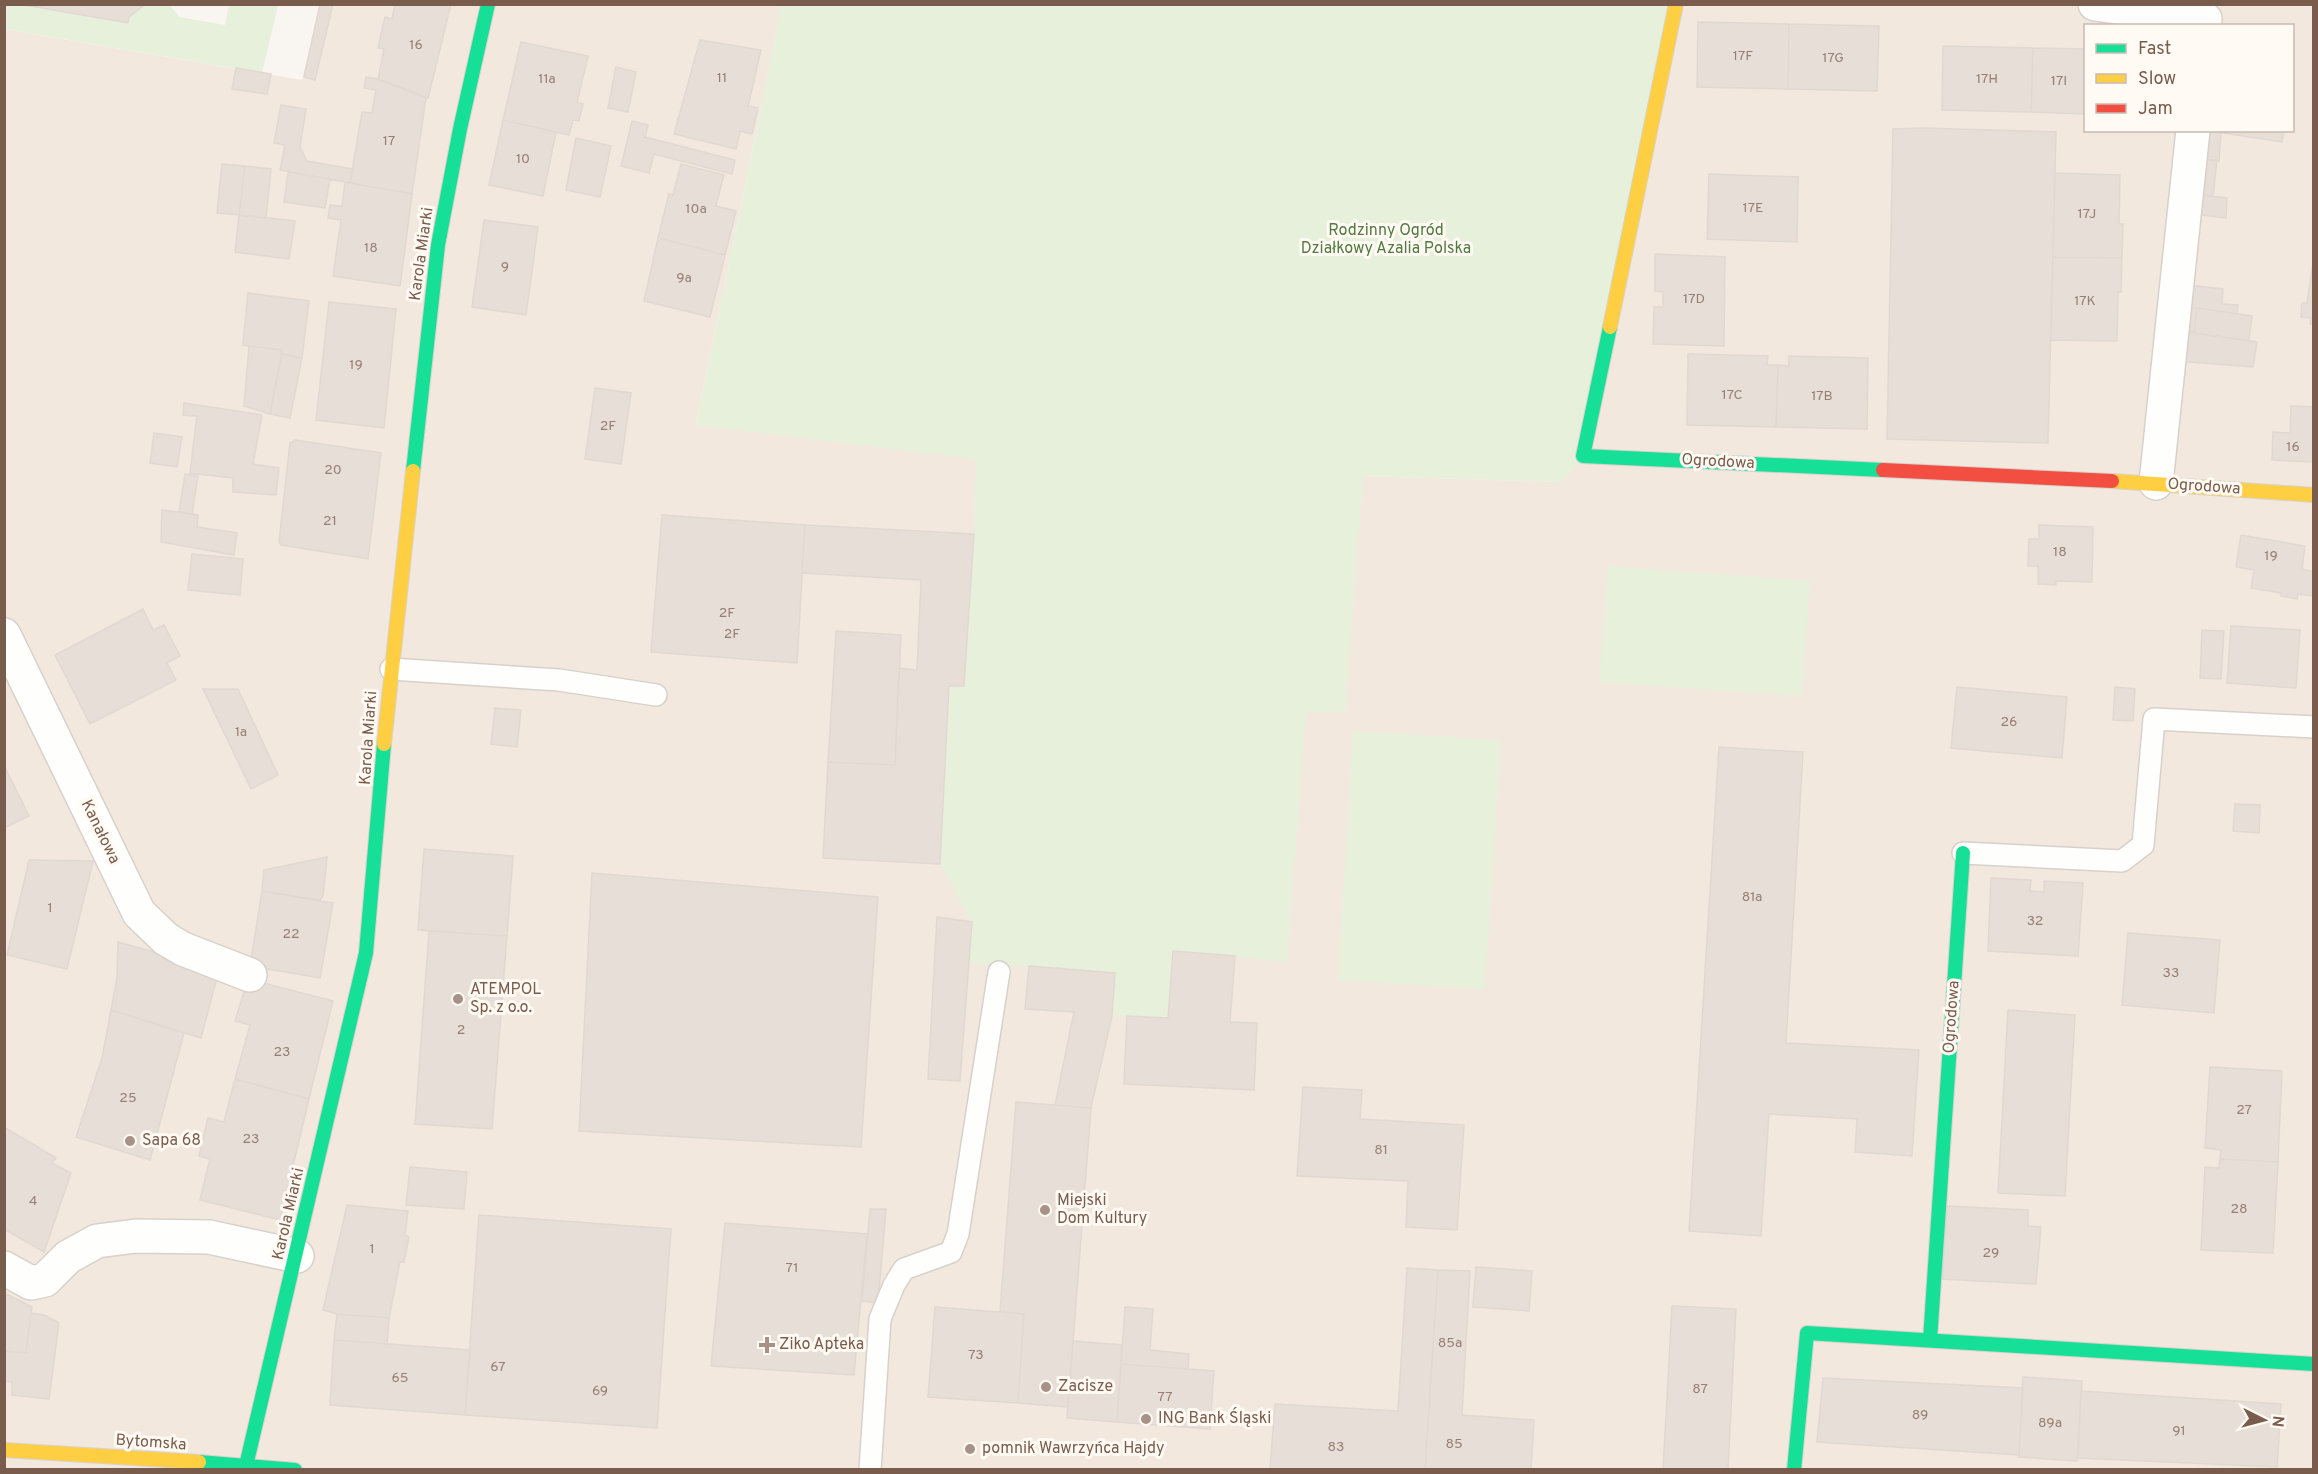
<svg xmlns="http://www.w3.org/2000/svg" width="2318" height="1474" font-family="Overpass,sans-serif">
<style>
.residential{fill:#f2e8de;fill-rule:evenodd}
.green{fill:#e7f0db}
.building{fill:#e6ded7;stroke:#e2d8d2;stroke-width:1.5}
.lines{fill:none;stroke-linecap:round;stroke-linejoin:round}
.lane-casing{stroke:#d7d1cb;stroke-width:24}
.street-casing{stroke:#d7d1cb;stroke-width:36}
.fast-casing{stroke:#d9d2cb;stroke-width:16}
.slow-casing{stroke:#d9d2cb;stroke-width:16}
.jam-casing{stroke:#d9d2cb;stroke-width:16}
.lane{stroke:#fefefd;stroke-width:21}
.street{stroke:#fefefd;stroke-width:33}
.fast{stroke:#16e098;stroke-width:14}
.slow{stroke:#ffcf43;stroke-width:14}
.jam{stroke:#f24e42;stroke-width:14}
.poi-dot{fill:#a69286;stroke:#fffaf3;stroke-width:2}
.labels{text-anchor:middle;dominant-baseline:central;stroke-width:6;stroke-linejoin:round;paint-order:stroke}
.number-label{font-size:14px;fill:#977e72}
.park-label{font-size:16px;fill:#537a41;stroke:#fffaf3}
.street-label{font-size:16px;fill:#7a5c4d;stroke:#fffaf3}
.poi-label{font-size:16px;fill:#7a5c4d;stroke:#fffaf3;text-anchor:start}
</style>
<rect width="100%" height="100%" fill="#f9f5f0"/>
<path class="residential" d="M2095 4 2204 19 2223 5H2313V1469H5L4 29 302 80 320 5H782L696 424 1362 476 1562 482 1583 456 1676 5ZM2086 26H2292V130H2086Z"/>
<path class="green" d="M4 5H18L128 23 129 17 146 5H170L179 17 225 25 229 5H278L262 73 5 29Z
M782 5H1676L1583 456 1562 482 1363 476 1345 712H1306L1287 962 1174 951 1168 1018 1112 1016 1114 973 969 963 972 922 940 864 949 686H964L974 534 976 459 696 425Z
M1608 566 1810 581 1802 696 1599 682Z
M1353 731 1501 740 1485 989 1338 980Z"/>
<path class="building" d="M18 4H146L129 17 128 23Z
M320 4H333L315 80 304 77Z
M395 4H451L428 98 378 79 384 49 378 48 385 17 392 19Z
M1698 22 1789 24 1788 89 1697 87Z
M1789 24 1879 26 1877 91 1788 89Z
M700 40 761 50 748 106 758 108 752 134 740 131 736 149 674 134Z
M521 42 588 56 577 102 583 104 579 121 573 120 569 135 503 120Z
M1943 46 2033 48 2031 112 1942 110Z
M2033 48 2086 49V114L2031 112Z
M616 67 636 72 628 112 608 108Z
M236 68 271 74 267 94 232 89Z
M366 77 378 79 426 98 412 194 350 183 362 112 372 113 376 90 364 88Z
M281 105 306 109 300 147 307 161 353 169 350 183 280 170 285 145 274 143Z
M503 120 556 132 543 196 489 185Z
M632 121 648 125 645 137 735 160 732 174 654 154 649 173 621 166Z
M1923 128 2056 132 2048 443 1887 439 1893 129Z
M2203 130H2284L2282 142Z
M2203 131 2221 133 2219 161 2199 159Z
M576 138 611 146 600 197 566 190Z
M2199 159 2217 160 2213 196 2195 194Z
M222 164 245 166 239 215 217 213Z
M681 164 724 175 716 206 736 211 725 255 658 238 669 194 673 195Z
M245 166 271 169 266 218 239 215Z
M288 172 330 179 325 208 284 202Z
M2055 173 2120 175 2119 224H2123L2122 258 2053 257Z
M1709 174 1798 177 1797 242 1707 239Z
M345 182 412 194 400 286 333 276 341 220 328 218 330 205 342 206Z
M2195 194 2227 198 2226 218 2194 214Z
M239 215 295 221 289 259 235 252Z
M484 220 538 227 526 315 472 307Z
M658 238 725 255 710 317 644 301Z
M1655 254 1725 257 1724 346 1653 344 1654 307H1663V292L1655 291Z
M2314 256V325L2310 324 2311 318 2301 317 2302 303H2307Z
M2053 257 2122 258 2121 292H2118L2117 341 2051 340Z
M2187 285 2223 289 2222 304 2238 305 2237 314 2197 308 2194 333 2182 331Z
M248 293 309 301 302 358 282 354V350L243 345Z
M329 302 396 309 384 428 316 420Z
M2197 308 2252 316 2249 341 2194 333Z
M2182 331 2257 342 2253 367 2178 361Z
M249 346 282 350 270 414 244 406Z
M282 354 302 358 290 418 270 414Z
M1688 354 1768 356 1767 365H1778L1776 427 1687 425Z
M1789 356 1868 358 1867 429 1776 427 1778 365 1789 366Z
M595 388 631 393 621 464 585 459Z
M184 403 262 415 253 464 279 468 276 495 233 492V478L190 473 197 416 183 415Z
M2291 406 2314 407V462L2272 460 2273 432 2290 433Z
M154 433 182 437 177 467 150 463Z
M295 440 381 453 368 559 281 545 279 542 290 443Z
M185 474 198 476 192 514 179 512Z
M162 510 198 515 197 527 237 533 234 555 161 542Z
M662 515 805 525 797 663 651 652Z
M805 525 974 534 964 686H949L940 864 823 858 828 762 895 765 899 668 917 670 921 580 802 573Z
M2039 525 2093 527 2092 582 2056 581V585L2038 584V566H2028L2029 539H2039Z
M2241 535 2305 546 2302 569 2314 572 2313 596 2298 594 2297 599 2281 596 2280 593 2251 588 2254 570 2236 567Z
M192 554 243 559 240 595 188 590Z
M143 609 153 630 164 625 180 656 167 663 176 680 90 724 55 655Z
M2231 626 2300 630 2296 688 2227 683Z
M2202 630 2224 631 2221 679 2200 678Z
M836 631 901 635 895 765 828 762Z
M1957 687 2067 697 2062 758 1951 748Z
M2115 687 2135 689 2133 721 2113 720Z
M203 689H238L278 775 251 789Z
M495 708 521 710 517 747 491 744Z
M1719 747 1803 752 1786 1043 1919 1050 1912 1156 1855 1152 1857 1119 1769 1114 1761 1236 1689 1231Z
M4 765 29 816 4 828Z
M2235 804 2260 805 2259 833 2233 831Z
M424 849 513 856 507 936 418 930Z
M327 857 323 896 320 900 262 891 264 870Z
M29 860 93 861 67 969 7 955Z
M592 873 878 897 861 1147 579 1131Z
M1991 878 2031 880 2030 891 2044 892V881L2083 883 2078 956 1988 951Z
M262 891 333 903 320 978 250 966Z
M937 917 972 922 960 1081 928 1079Z
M429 931 507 936 492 1129 415 1124Z
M2128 933 2220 940 2214 1013 2122 1005Z
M118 942 219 970 201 1038 111 1010 117 978Z
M1173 951 1235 956 1230 1022 1257 1023 1254 1090 1124 1084 1127 1016 1168 1018Z
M1029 966 1115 973 1112 1016 1091 1108 1055 1105 1074 1012 1025 1009Z
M248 979 333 1001 309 1099 235 1079 250 1025 235 1021Z
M111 1010 184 1033 150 1160 76 1137 102 1058Z
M2008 1010 2075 1015 2065 1196 1998 1193Z
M2210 1067 2282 1071 2278 1162 2220 1159 2221 1150 2205 1148Z
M235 1079 309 1099 280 1220 200 1200 210 1159 199 1156 208 1118 224 1122Z
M1303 1087 1362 1090 1360 1119 1464 1125 1457 1230 1406 1227 1408 1181 1297 1176Z
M1016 1102 1091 1108 1068 1407 1018 1403 1024 1314 1000 1312Z
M4 1127 56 1158 52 1163 71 1173 44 1252 4 1229Z
M2220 1159 2278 1162 2273 1253 2201 1250 2205 1167 2219 1168Z
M410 1167 467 1172 464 1209 406 1205Z
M347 1205 408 1211 405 1235 409 1237 404 1262H400L389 1318 337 1314 323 1310Z
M1947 1206 2028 1210V1226L2041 1227 2036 1284 1942 1279Z
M870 1209H886L878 1303 862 1301Z
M479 1215 671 1229 657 1428 465 1415Z
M725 1223 867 1234 854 1375 711 1366Z
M1476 1267 1532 1271 1529 1311 1473 1307Z
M1407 1268 1438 1270 1425 1470H1270L1275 1404 1398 1411Z
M1438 1270 1470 1271 1462 1415 1534 1420 1531 1470H1425Z
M4 1293 32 1307 26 1353 4 1351Z
M1672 1306 1736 1309 1728 1470H1663Z
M935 1307 1024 1314 1018 1403 928 1397Z
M1125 1307 1153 1309 1150 1350 1189 1354 1188 1369 1121 1364Z
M31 1313 44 1315 59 1323 49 1399 12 1395V1382L4 1381V1351L26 1353Z
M337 1314 389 1318 387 1344 334 1340Z
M334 1340 470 1350 465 1415 330 1405Z
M1073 1341 1122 1345 1117 1422 1067 1418Z
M1121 1364 1214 1371 1210 1429 1117 1422Z
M2023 1377 2082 1381 2077 1461 2019 1457Z
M1823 1378 2023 1388 2019 1455 1817 1442Z
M2081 1391 2281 1404 2277 1467 2078 1458Z"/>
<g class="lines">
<g class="lane-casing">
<path id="lane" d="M391 669 559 680 656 695
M1963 853 2122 861 2143 845 2154 719 2314 727
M870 1470 880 1319 894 1285 904 1269 951 1252 958 1234 999 972"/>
</g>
<g class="street-casing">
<path id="street" d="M2095 4 2205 19 2204 26
M2156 483 2193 130
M4 635 139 913 166 939 183 949 250 975
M4 1268 31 1283 45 1280 68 1257 97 1241 136 1236 209 1237 297 1256"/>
</g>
<g class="fast-casing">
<path id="fast" d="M1610 327 1583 456 1883 470
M413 471 438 245 460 129 488 4
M1930 1340 1963 853
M199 1462 295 1470
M245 1470 366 953 384 744
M1794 1470 1807 1333 2314 1364"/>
</g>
<g class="slow-casing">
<path id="slow" d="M1610 327 1676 4
M2112 481 2314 495
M384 744 413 471
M4 1450 199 1462"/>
</g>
<g class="jam-casing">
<path id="jam" d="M1883 470 2112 481"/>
</g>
<use href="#lane" class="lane"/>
<use href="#street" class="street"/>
<use href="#fast" class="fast"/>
<use href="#slow" class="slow"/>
<use href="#jam" class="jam"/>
</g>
<g class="poi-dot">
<circle cx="458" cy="999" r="6"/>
<circle cx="130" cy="1141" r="6"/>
<circle cx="1045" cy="1210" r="6"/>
<path d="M764 1336h6v6h6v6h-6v6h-6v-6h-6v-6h6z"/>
<circle cx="1046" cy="1387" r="6"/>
<circle cx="1146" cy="1419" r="6"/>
<circle cx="970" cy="1449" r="6"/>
</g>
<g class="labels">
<g class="number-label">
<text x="416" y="45">16</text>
<text x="1743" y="56">17F</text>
<text x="1833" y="58">17G</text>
<text x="722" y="78">11</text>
<text x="547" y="79">11a</text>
<text x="1987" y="79">17H</text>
<text x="2059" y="81">17I</text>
<text x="389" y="141">17</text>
<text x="523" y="159">10</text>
<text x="1753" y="208">17E</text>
<text x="696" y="209">10a</text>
<text x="2087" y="214">17J</text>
<text x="371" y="248">18</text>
<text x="505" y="267">9</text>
<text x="684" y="278">9a</text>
<text x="1694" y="299">17D</text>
<text x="2085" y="301">17K</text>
<text x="356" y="365">19</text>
<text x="1732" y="395">17C</text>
<text x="1822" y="396">17B</text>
<text x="608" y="426">2F</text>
<text x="2293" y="447">16</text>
<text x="333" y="470">20</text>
<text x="330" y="521">21</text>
<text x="2060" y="552">18</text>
<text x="2271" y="556">19</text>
<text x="727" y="613">2F</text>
<text x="732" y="634">2F</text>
<text x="2009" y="722">26</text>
<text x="241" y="732">1a</text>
<text x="1752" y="897">81a</text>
<text x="50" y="908">1</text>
<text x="2035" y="921">32</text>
<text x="291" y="934">22</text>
<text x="2171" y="973">33</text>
<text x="461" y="1030">2</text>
<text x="282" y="1052">23</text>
<text x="128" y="1098">25</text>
<text x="2244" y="1110">27</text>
<text x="251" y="1139">23</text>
<text x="1381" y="1150">81</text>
<text x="33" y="1201">4</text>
<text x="2239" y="1209">28</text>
<text x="372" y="1249">1</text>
<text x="1991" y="1253">29</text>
<text x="792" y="1268">71</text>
<text x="1450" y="1343">85a</text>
<text x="976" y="1355">73</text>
<text x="498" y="1367">67</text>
<text x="400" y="1378">65</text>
<text x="1700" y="1389">87</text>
<text x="600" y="1391">69</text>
<text x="1165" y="1397">77</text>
<text x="1920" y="1415">89</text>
<text x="2050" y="1423">89a</text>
<text x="2179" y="1431">91</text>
<text x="1454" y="1444">85</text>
<text x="1336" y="1447">83</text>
</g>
<g class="park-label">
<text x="1386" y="231">Rodzinny Ogród<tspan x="1386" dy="18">Działkowy Azalia Polska</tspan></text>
</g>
<g class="street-label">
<text transform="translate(422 254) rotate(-82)">Karola Miarki</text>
<text transform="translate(1718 462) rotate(3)">Ogrodowa</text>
<text transform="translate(2204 487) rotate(4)">Ogrodowa</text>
<text transform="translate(369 738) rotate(-86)">Karola Miarki</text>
<text transform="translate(100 832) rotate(64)">Kanałowa</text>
<text transform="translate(1952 1017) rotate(-86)">Ogrodowa</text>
<text transform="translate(289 1214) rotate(-77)">Karola Miarki</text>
<text transform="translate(151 1443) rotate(4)">Bytomska</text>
</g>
<g class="poi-label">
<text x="470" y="990">ATEMPOL<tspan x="470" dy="18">Sp. z o.o.</tspan></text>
<text x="142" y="1141">Sapa 68</text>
<text x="1057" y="1201">Miejski<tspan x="1057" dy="18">Dom Kultury</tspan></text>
<text x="779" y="1345">Ziko Apteka</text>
<text x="1058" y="1387">Zacisze</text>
<text x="1158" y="1419">ING Bank Śląski</text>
<text x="982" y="1449">pomnik Wawrzyńca Hajdy</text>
</g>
</g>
<rect width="2318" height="1474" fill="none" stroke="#7a5c4d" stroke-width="12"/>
<rect x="2084" y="24" width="210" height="108" fill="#fffaf3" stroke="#cabbb1" stroke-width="1.5"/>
<rect x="2096" y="44" width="30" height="9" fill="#16e098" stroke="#cabbb1" stroke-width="1.5"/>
<text x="2138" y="54" font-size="18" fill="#7a5c4d">Fast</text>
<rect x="2096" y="74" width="30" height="9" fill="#ffcf43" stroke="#cabbb1" stroke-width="1.5"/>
<text x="2138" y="84" font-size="18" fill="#7a5c4d">Slow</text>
<rect x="2096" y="104" width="30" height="9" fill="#f24e42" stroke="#cabbb1" stroke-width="1.5"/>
<text x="2138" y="114" font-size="18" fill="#7a5c4d">Jam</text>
<g transform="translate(2264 1420) rotate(96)" stroke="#fffaf3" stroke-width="4.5" paint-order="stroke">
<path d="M0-4.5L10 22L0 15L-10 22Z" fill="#7a5c4d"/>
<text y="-9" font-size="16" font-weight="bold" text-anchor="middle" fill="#7a5c4d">N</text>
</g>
</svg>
